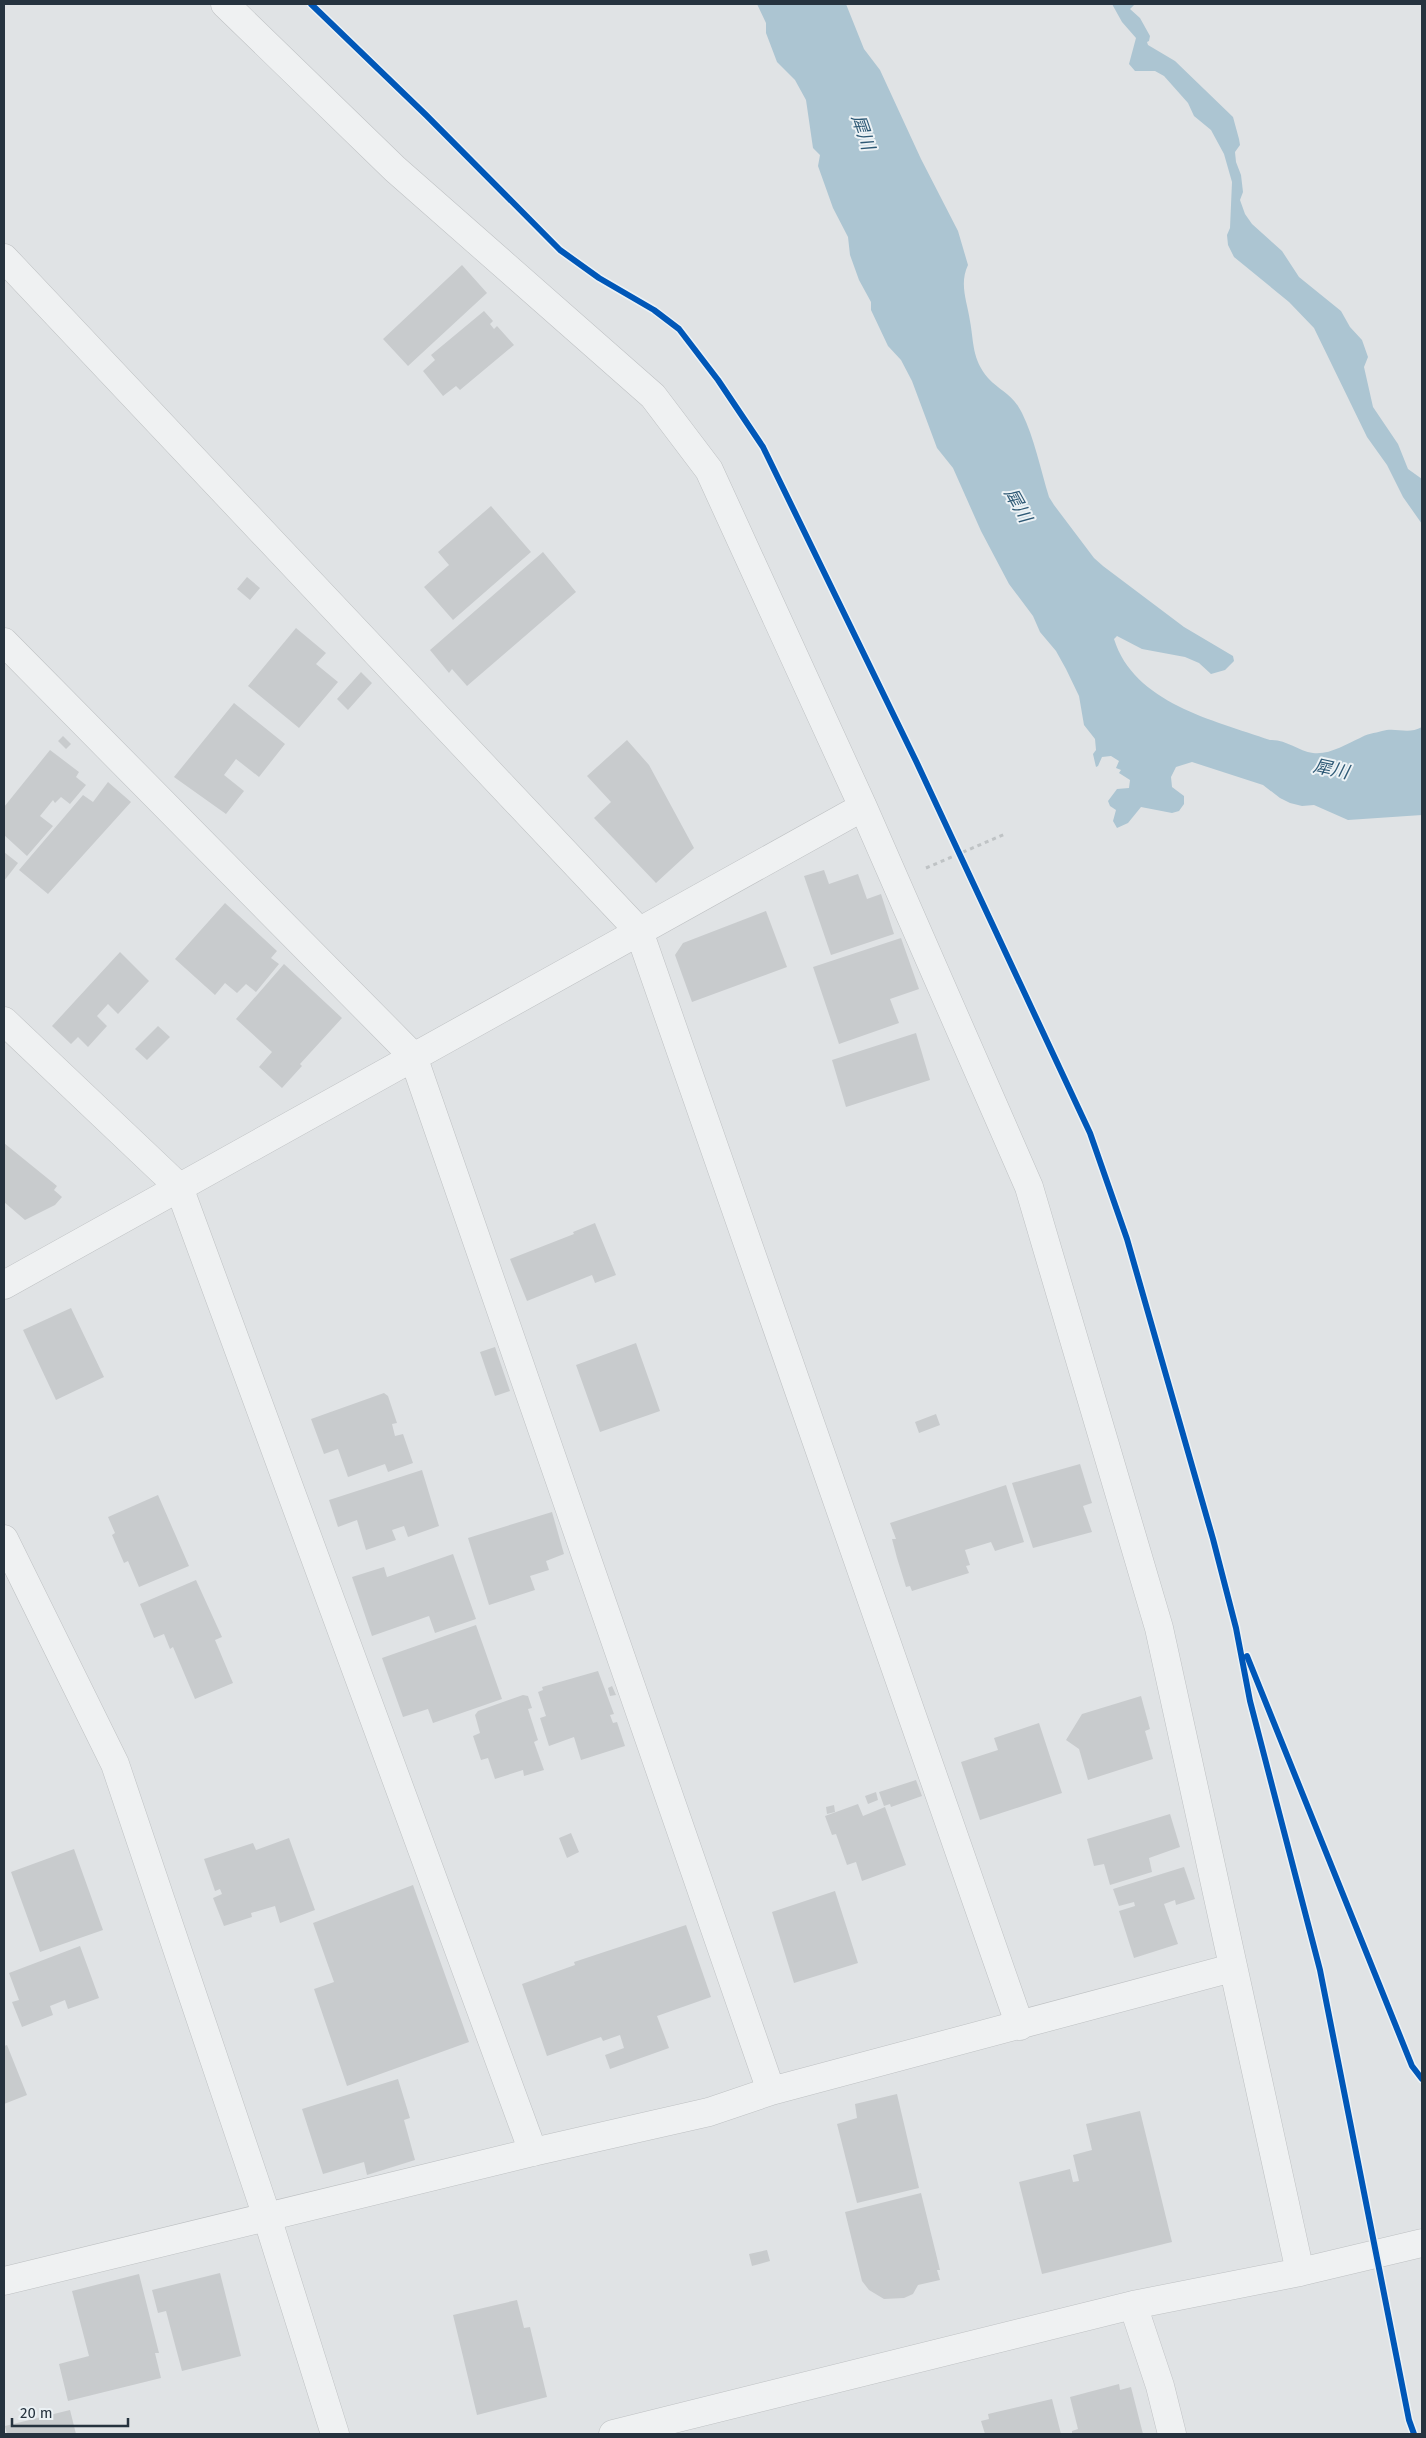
<svg xmlns="http://www.w3.org/2000/svg" width="1426" height="2438" font-family="'Fira Sans','Noto Sans JP',sans-serif">
<style>
.water{fill:#acc5d2}
.building{fill:#c8cbcd}
.lines{fill:none;stroke-linecap:round;stroke-linejoin:round}
.minor-casing{stroke:#bec1c3;stroke-width:29}
.path{stroke:#bfc3c5;stroke-width:3;stroke-dasharray:4 4;stroke-linecap:butt}
.minor{stroke:#eff1f2;stroke-width:28}
.cycleway-casing{stroke:#ecf2f5;stroke-width:9}
.cycleway{stroke:#0057b8;stroke-width:6}
.labels{text-anchor:middle;dominant-baseline:central;stroke-width:4;stroke-linejoin:round;paint-order:stroke}
.water-label{font-size:18px;font-style:italic;fill:#2e5975;stroke:#ecf2f5}
</style>
<rect width="100%" height="100%" fill="#e0e3e5"/>
<path class="water" d="M757 4H846L864 49 880 70 921 159 958 231 968 265C959 284 967 301 970 321 974 343 972 359 988 378 1001 392 1012 393 1022 413 1034 437 1041 471 1049 497L1054 505 1094 558 1103 566 1184 627 1233 656 1234 661 1225 670 1211 674 1199 663 1185 657 1142 649 1117 636 1114 639C1134 703 1213 720 1270 740 1286 739 1298 751 1313 753 1330 755 1346 744 1360 738 1366 734 1375 733 1382 731 1396 727 1408 735 1422 727V815L1348 820 1314 805 1302 806 1290 803 1280 798 1263 785 1192 762 1176 767 1171 777 1172 787 1184 796V804L1179 811 1172 813 1141 807 1128 823 1117 828 1113 821 1116 810 1110 806 1108 801 1117 789 1129 788 1130 780 1119 773 1121 770 1116 768 1119 761 1111 756 1102 757 1098 766 1096 767 1093 754 1096 750 1095 739 1084 725 1079 696 1066 669 1056 651 1040 632 1033 616 1009 584 981 531 953 468 937 448 912 381 901 360 888 346 871 310V302L859 280 850 255 848 237 833 208 818 166 820 155 813 148 806 100 795 80 777 62 766 33V23Z
M1112 4H1135L1130 9 1140 18 1150 36 1149 41 1147 42 1148 45 1175 61 1233 117 1239 139 1240 145 1235 152 1236 162 1241 175 1243 192 1240 200 1245 214 1252 224 1282 251 1299 277 1341 311 1350 327 1362 340 1368 357 1364 367 1373 407 1398 444 1408 469 1422 479V524L1403 497 1387 465 1367 437 1314 328 1289 302 1234 257 1228 245 1227 235 1230 228 1232 182 1224 154 1211 130 1194 116 1188 103 1164 76 1155 71H1135L1129 64 1136 38 1122 22Z"/>
<path class="building" d="M462 265 487 293 408 366 383 339Z
M484 311 493 321 490 324 494 329 497 326 514 345 460 390 456 386 443 396 423 371 435 360 431 355Z
M491 506 531 552 453 620 424 587 449 565 438 552Z
M543 552 576 592 467 686 452 669 449 673 430 650Z
M247 577 260 588 250 600 237 589Z
M296 628 326 653 316 664 338 682 299 728 248 686Z
M361 672 372 683 348 710 337 699Z
M234 703 285 744 259 777 236 759 224 775 244 791 226 814 174 777Z
M63 736 71 744 66 749 58 741Z
M627 740 649 765 694 848 656 883 594 818 611 802 587 776Z
M50 750 79 772 76 777 86 785 70 804 61 797 55 803 53 800 40 816 53 826 27 856 4 835V807Z
M108 782 131 802 48 894 19 870 83 795 93 802Z
M4 852 18 863 4 881Z
M824 870 829 884 858 874 867 899 881 894 894 934 831 955 804 876Z
M225 903 277 951 271 958 279 964 256 992 246 984 237 993 225 983 215 995 175 959Z
M766 911 787 967 692 1002 675 955 683 943Z
M901 938 919 989 890 999 899 1023 839 1044 813 967Z
M120 952 149 981 118 1014 108 1004 97 1016 107 1026 88 1047 78 1037 71 1044 52 1026Z
M284 964 342 1018 300 1064 302 1066 282 1088 259 1067 272 1052 236 1019Z
M158 1026 170 1037 147 1060 135 1049Z
M916 1033 930 1080 846 1107 832 1060Z
M4 1143 57 1186 54 1190 62 1197 55 1205 25 1220 4 1202Z
M595 1223 616 1275 595 1283 592 1275 527 1301 510 1259 574 1234 573 1232Z
M71 1308 104 1377 56 1400 23 1330Z
M636 1343 660 1411 600 1432 576 1365Z
M495 1347 510 1391 495 1396 480 1352Z
M384 1393 388 1396 397 1423 392 1424 395 1436 403 1434 413 1463 388 1472 385 1464 348 1477 338 1449 324 1454 311 1419Z
M936 1414 940 1425 919 1433 915 1422Z
M1080 1464 1092 1503 1083 1506 1092 1532 1033 1548 1012 1483Z
M422 1470 439 1526 408 1537 404 1526 392 1530 396 1540 366 1550 357 1520 338 1527 329 1500Z
M1006 1485 1024 1542 995 1551 991 1542 965 1550 970 1565 966 1566 969 1573 912 1591 910 1586 906 1587 897 1558 892 1539H896L890 1523Z
M158 1495 189 1566 139 1587 128 1561 124 1563 112 1535 115 1533 108 1517Z
M552 1512 564 1554 546 1561 549 1570 530 1576 535 1590 489 1605 468 1538Z
M453 1554 476 1619 435 1633 429 1616 372 1636 352 1577 384 1567 387 1577Z
M196 1580 222 1637 215 1640 233 1683 195 1699 173 1647 170 1649 164 1634 154 1638 140 1604Z
M476 1625 502 1699 433 1723 428 1709 403 1717 382 1658Z
M598 1671 614 1714 610 1715 613 1723 617 1722 625 1746 581 1760 574 1737 549 1746 540 1718 546 1716 538 1692 543 1690 542 1687Z
M612 1686 616 1695 610 1696 608 1688Z
M523 1695 528 1696 532 1708 528 1709 538 1740 534 1742 544 1770 524 1776 523 1770 495 1779 488 1758 481 1760 473 1736 480 1733 475 1715 478 1711Z
M1141 1696 1150 1729 1145 1731 1153 1759 1088 1780 1079 1749 1066 1740 1082 1714Z
M1039 1723 1062 1793 980 1820 961 1762 998 1750 994 1738Z
M916 1780 922 1796 891 1807 890 1804 884 1806 879 1792Z
M876 1792 878 1800 868 1804 865 1796Z
M858 1804 863 1816 885 1807 906 1865 862 1881 856 1862 847 1865 836 1834 832 1835 825 1816Z
M834 1805 835 1812 827 1814 826 1807Z
M1170 1814 1180 1847 1149 1858 1152 1872 1110 1885 1104 1864 1094 1866 1087 1839Z
M571 1833 579 1852 567 1858 559 1838Z
M289 1838 315 1910 280 1923 275 1906 251 1913 252 1917 224 1926 213 1898 222 1894 220 1889 215 1891 204 1859 253 1843 256 1850Z
M74 1849 103 1930 40 1952 11 1872Z
M1184 1867 1195 1899 1176 1905 1175 1900 1164 1904 1178 1944 1134 1958 1119 1911 1135 1906 1134 1902 1119 1906 1113 1889Z
M413 1885 469 2042 347 2086 314 1989 334 1982 313 1923Z
M835 1891 858 1963 794 1983 772 1912Z
M686 1925 711 1997 657 2016 669 2048 610 2069 605 2055 624 2048 620 2035 603 2041 601 2037 547 2056 522 1984 575 1965 574 1962Z
M80 1946 99 1998 68 2009 65 2000 50 2006 53 2015 22 2027 12 2002 19 2000 9 1973Z
M7 2045 27 2095 4 2104V2046Z
M398 2079 410 2118 404 2120 415 2160 367 2175 364 2162 323 2174 302 2109Z
M897 2094 919 2188 857 2203 837 2124 857 2118 855 2104Z
M1140 2111 1172 2242 1042 2274 1019 2182 1070 2169 1073 2182 1079 2181 1073 2155 1092 2150 1086 2124Z
M921 2193 940 2270H937L940 2280 918 2285 913 2294 904 2298 884 2299 869 2290 862 2281 845 2212Z
M767 2250 770 2261 752 2266 749 2254Z
M220 2273 241 2356 182 2371 166 2311 158 2313 152 2290Z
M139 2274 159 2353H155L161 2378 68 2401 59 2364 89 2356 72 2291Z
M517 2300 524 2328 530 2327 547 2397 477 2415 453 2315Z
M1119 2384 1120 2390 1131 2387 1143 2434H1072V2431L1078 2429 1070 2397Z
M1052 2399 1061 2434H985L981 2421 989 2419 988 2414Z
M70 2410 76 2434H7L5 2426Z"/>
<g class="lines">
<g class="minor-casing">
<path id="minor" d="M225 4 395 169 653 396 709 470 863 807 1029 1187 1159 1628 1300 2272
M4 258 639 931 1020 2026
M4 642 413 1056 771 2091
M4 1021 179 1187 533 2152
M4 1285 863 807
M4 1539 115 1764 267 2217 335 2434
M4 2281 533 2152 709 2112 771 2091 1232 1968
M1133 2305 1160 2386 1172 2434
M613 2434 1133 2305 1300 2272 1422 2243"/>
</g>
<path class="path" d="M926 868 1005 834"/>
<use href="#minor" class="minor"/>
<g class="cycleway-casing">
<path id="cycleway" d="M311 4 426 115 560 250 599 278 654 310 679 329 718 380 763 447 916 761 1090 1133 1127 1239 1213 1539 1236 1628 1250 1701 1320 1970 1409 2420 1414 2434
M1247 1656 1412 2066 1422 2079"/>
</g>
<use href="#cycleway" class="cycleway"/>
</g>
<g class="labels">
<g class="water-label">
<text transform="translate(863 132) rotate(71)">犀川</text>
<text transform="translate(1018 505) rotate(61)">犀川</text>
<text transform="translate(1331 769) rotate(12)">犀川</text>
</g>
</g>
<rect width="1426" height="2438" fill="none" stroke="#26333f" stroke-width="10"/>
<path d="M12 2418v8h116v-8" fill="none" stroke="#26333f" stroke-width="2.5"/>
<text x="20" y="2418" font-size="15" fill="#26333f" stroke="#ecf2f5" stroke-width="4" paint-order="stroke">20 m</text>
</svg>
